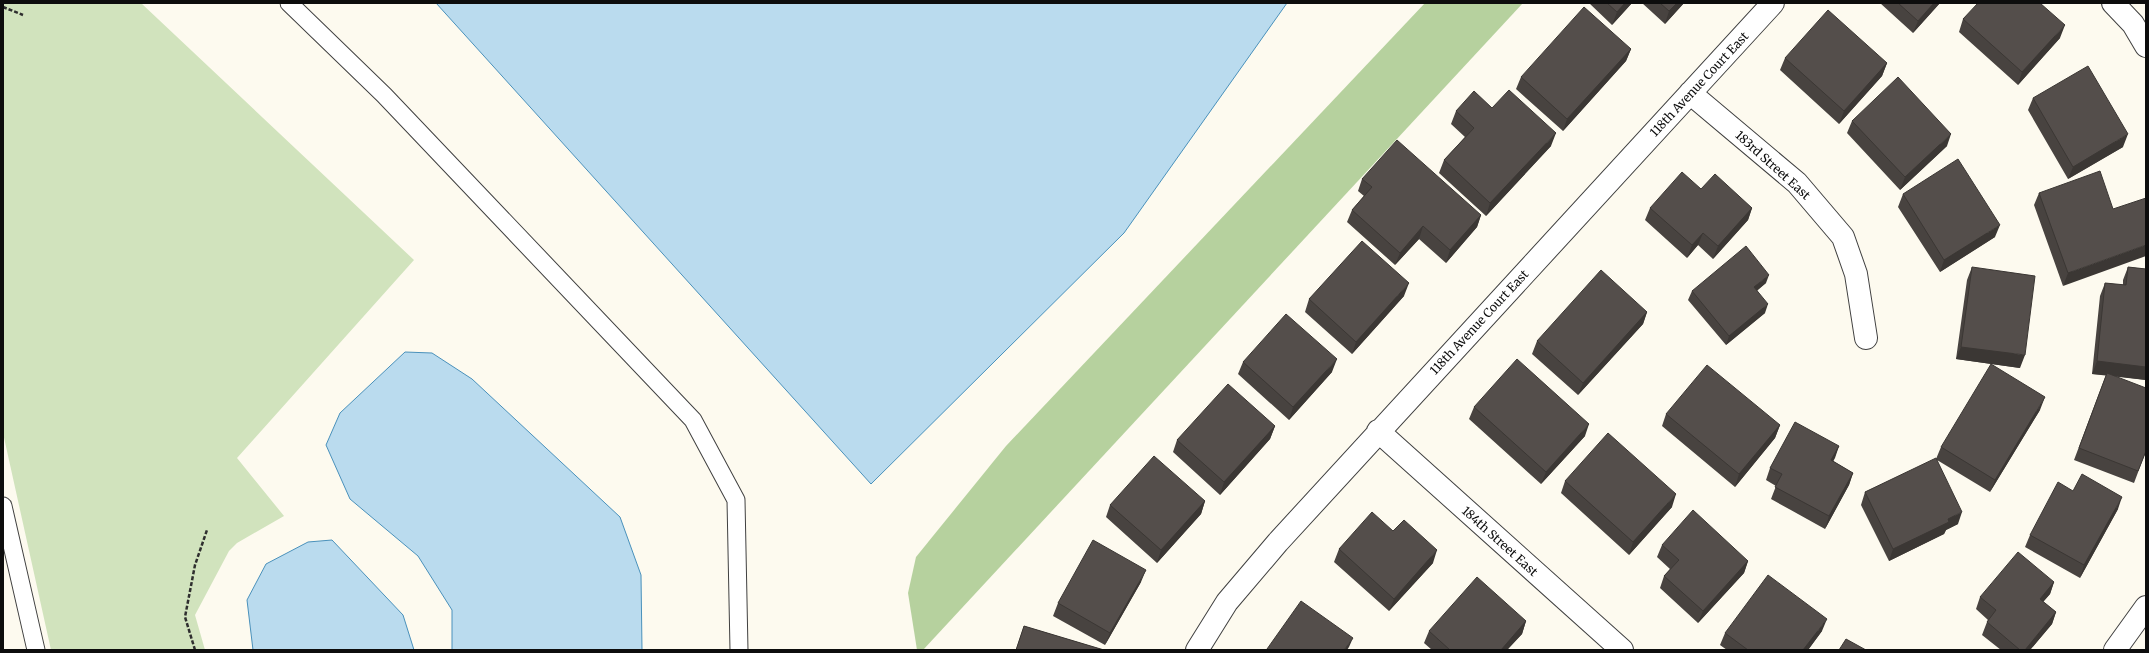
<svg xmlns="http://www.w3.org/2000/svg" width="2149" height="653" font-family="Merriweather,serif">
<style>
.green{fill:#d1e3bd}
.forest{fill:#b6d19e}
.water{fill:#badbee;stroke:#4a91bb}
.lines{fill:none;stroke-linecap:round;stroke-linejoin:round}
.service-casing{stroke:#404040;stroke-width:19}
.minor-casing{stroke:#404040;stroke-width:24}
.path{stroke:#2f2f2f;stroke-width:2.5;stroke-dasharray:4 2;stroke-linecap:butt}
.service{stroke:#fff;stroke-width:17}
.minor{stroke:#fff;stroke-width:22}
.wall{fill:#484340}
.shaded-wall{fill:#3b3734}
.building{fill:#544e4b;stroke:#3b3734}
.labels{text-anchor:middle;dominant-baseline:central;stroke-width:4;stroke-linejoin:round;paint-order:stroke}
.street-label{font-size:12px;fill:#0d0d0d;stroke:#fff}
</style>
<rect width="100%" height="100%" fill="#fdfaef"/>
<path class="green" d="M3 3H141L414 260 237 458 284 516 237 543 229 551 195 615 205 650H51L3 433Z"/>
<path class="forest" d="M1425 3H1523L923 650H917L908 593 916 557 1006 446Z"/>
<path class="water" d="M436 3H1287L1124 233 871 484Z
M405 352 432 353 472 379 620 517 641 575 642 650H452V610L418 556 350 499 326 445 340 413Z
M332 540 403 615 414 650H253L247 600 266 564 308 542Z"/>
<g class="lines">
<g class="service-casing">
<path id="service" d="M289 3 384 95 693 420 736 500 739 650
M3 506 36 650"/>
</g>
<g class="minor-casing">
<path id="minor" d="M2113 3 2133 24 2146 46
M1690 93 1797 183 1843 237 1856 274 1866 338
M1378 431 1622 650
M1197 650 1227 602 1278 542 1773 3
M2115 650 2146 607"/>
</g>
<path class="path" d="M3 7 23 15
M195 650 185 617 195 565 207 530"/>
<use href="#service" class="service"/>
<use href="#minor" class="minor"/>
</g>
<path class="wall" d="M1589 3H1632L1612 25Z
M1642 3H1684L1665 24Z
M1880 3H1940L1913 33Z
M1963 19 2060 38 2018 85 1959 32Z
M1631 49 1626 61 1563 131 1516 89 1521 77Z
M1785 58 1887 63 1882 76 1839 124 1780 70Z
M2033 98 2123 147 2068 179 2028 110Z
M1492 108 1551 146 1486 216 1439 173 1444 160 1465 137 1451 124 1456 111Z
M1852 121 1947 146 1900 190 1847 133Z
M1362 179 1481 215 1477 227 1446 263 1419 239 1395 265 1347 222 1352 210 1364 196 1358 191Z
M1701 189 1752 208 1748 220 1713 259 1698 245 1687 258 1645 220 1650 208Z
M2039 193 2113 209 2063 286 2034 205Z
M1903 194 1995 237 1940 272 1898 207Z
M1972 267 2020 368 1956 359 1967 280Z
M2128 267 2146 269V380L2115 376 2146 451 2134 483 2074 460 2106 375 2092 374 2100 296 2105 283 2123 285V280Z
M1766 283 1757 290 1765 313 1726 345 1688 300 1692 291Z
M1404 296 1352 354 1305 312 1309 299Z
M1647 312 1643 324 1578 395 1532 354 1537 341Z
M1243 362 1332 372 1289 420 1238 374Z
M1474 407 1585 436 1541 484 1469 419Z
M2040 410 1990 492 1937 460 1958 524 1946 530 1944 534 1889 561 1861 505 1865 492 1936 459 1941 447Z
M1666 414 1780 425 1775 438 1735 487 1662 426Z
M1275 426 1270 439 1220 495 1173 452 1177 440Z
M1839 446 1833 461 1853 473 1849 485 1825 529 1771 499 1776 486 1766 480 1770 468Z
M1565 481 1672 507 1629 555 1561 493Z
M2073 491 2118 509 2080 578 2025 547 2030 535Z
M1205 501 1201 514 1157 563 1106 517 1110 505Z
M1393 531 1433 563 1389 611 1334 562 1339 549Z
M1662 545 1748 561 1744 573 1698 623 1660 588 1664 576 1670 569 1657 557Z
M1141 582 1105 645 1053 616 1058 603Z
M2054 582 2050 594 2043 602 2056 612 2052 624 2030 650H2001L1982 635 1987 622 1988 620 1976 609 1980 597Z
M1526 621 1522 634 1507 650H1432L1424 643 1429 631Z
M1024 626 1104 650H1016Z
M1822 631 1808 650H1727L1720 645 1725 633Z"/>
<path class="shaded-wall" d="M1625 3H1632L1612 25 1617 12Z
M1677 3H1684L1665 24 1669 11Z
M1934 3H1940L1913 33 1918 21Z
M2065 25 2060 38 2018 85 2022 72Z
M1631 49 1626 61 1563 131 1567 119Z
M1887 63 1882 76 1839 124 1844 111Z
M1556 133 1551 146 1486 216 1490 203Z
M1951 134 1947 146 1900 190 1905 177Z
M2128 134 2123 147 2068 179 2073 167Z
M1752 208 1748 220 1713 259 1718 246Z
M1481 215 1477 227 1446 263 1450 250Z
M2000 225 1995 237 1940 272 1944 260Z
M1423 226 1419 239 1395 265 1400 253Z
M1703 233 1698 245 1687 258 1692 245Z
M2146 245V256L2063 286 2068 273Z
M1769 275 1766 283 1751 296 1754 287Z
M1409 283 1404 296 1352 354 1356 342Z
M1768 304 1765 313 1726 345 1729 336Z
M1647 312 1643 324 1578 395 1583 383Z
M1961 347 2025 355 2020 368 1956 359Z
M1337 359 1332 372 1289 420 1293 407Z
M2097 361 2146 367V380L2092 374Z
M2045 397 2040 410 1990 492 1995 480Z
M1589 424 1585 436 1541 484 1546 472Z
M1780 425 1775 438 1735 487 1739 474Z
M1275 426 1270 439 1220 495 1224 482Z
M1839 446 1835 458 1827 473 1831 460Z
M1853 473 1849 485 1825 529 1829 516Z
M1676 494 1672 507 1629 555 1633 542Z
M2122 497 2118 509 2080 578 2084 565Z
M1205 501 1201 514 1157 563 1161 550Z
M1962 512 1958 524 1946 530 1944 534 1889 561 1893 549 1948 519Z
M1437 550 1433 563 1389 611 1394 599Z
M1748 561 1744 573 1698 623 1703 611Z
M1146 570 1141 582 1105 645 1110 633Z
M2054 582 2050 594 2035 611 2040 599Z
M2056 612 2052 624 2030 650H2025Z
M1827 619 1822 631 1808 650H1803Z
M1526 621 1522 634 1507 650H1501Z
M1353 638 1349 647 1347 650H1344Z"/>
<path class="building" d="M1607 3H1625L1617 12Z
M1660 3H1677L1669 11Z
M1898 3H1934L1918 21Z
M1978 3H2040L2065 25 2022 72 1963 19Z
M1584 7 1631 49 1567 119 1521 77Z
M1828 10 1887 63 1844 111 1785 58Z
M2088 66 2128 134 2073 167 2033 98Z
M1898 77 1951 134 1905 177 1852 121Z
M1509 90 1556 133 1490 203 1444 160 1474 128 1456 111 1474 91 1492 108Z
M1397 140 1481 215 1450 250 1423 226 1400 253 1352 210 1372 187 1362 179Z
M1958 159 2000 225 1944 260 1903 194Z
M2100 171 2113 209 2146 198V245L2068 273 2039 193Z
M1682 172 1701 189 1715 174 1752 208 1718 246 1703 233 1692 245 1650 208Z
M1362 241 1409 283 1356 342 1309 299Z
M1746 246 1769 275 1754 287 1768 304 1729 336 1692 291Z
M1972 267 2035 276 2025 355 1961 347Z
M2128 267 2146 269V367L2097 361 2105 283 2126 285Z
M1601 270 1647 312 1583 383 1537 341Z
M1286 314 1337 359 1293 407 1243 362Z
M1517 359 1589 424 1546 472 1474 407Z
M1991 364 2045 397 1995 480 1941 447Z
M1707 365 1780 425 1739 474 1666 414Z
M2107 373 2146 388V451L2138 471 2079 448Z
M1228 384 1275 426 1224 482 1177 440Z
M1795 422 1839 446 1831 460 1853 473 1829 516 1775 487 1782 474 1770 468Z
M1608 433 1676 494 1633 542 1565 481Z
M1154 456 1205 501 1161 550 1110 505Z
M1936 458 1962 512 1948 519 1949 522 1893 549 1865 492Z
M2082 474 2122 497 2084 565 2030 535 2058 482 2073 491Z
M1693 510 1748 561 1703 611 1664 576 1679 560 1662 545Z
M1372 512 1393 531 1404 520 1437 550 1394 599 1339 549Z
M1093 540 1146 570 1110 633 1058 603Z
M2018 552 2054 582 2040 599 2056 612 2025 650H2020L1987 622 1996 610 1980 597Z
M1768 575 1827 619 1803 650H1748L1725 633Z
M1477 577 1526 621 1501 650H1450L1429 631Z
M1301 601 1353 638 1344 650H1269L1267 649Z
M1024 626 1104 650H1016Z
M1846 639 1866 650H1839Z"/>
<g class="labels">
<g class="street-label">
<text transform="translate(1699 84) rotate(-47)">118th Avenue Court East</text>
<text transform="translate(1773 165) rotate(42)">183rd Street East</text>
<text transform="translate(1479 322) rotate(-47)">118th Avenue Court East</text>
<text transform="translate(1500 541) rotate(42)">184th Street East</text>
</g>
</g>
<rect width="2149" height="653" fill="none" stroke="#0d0d0d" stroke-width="8"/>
</svg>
